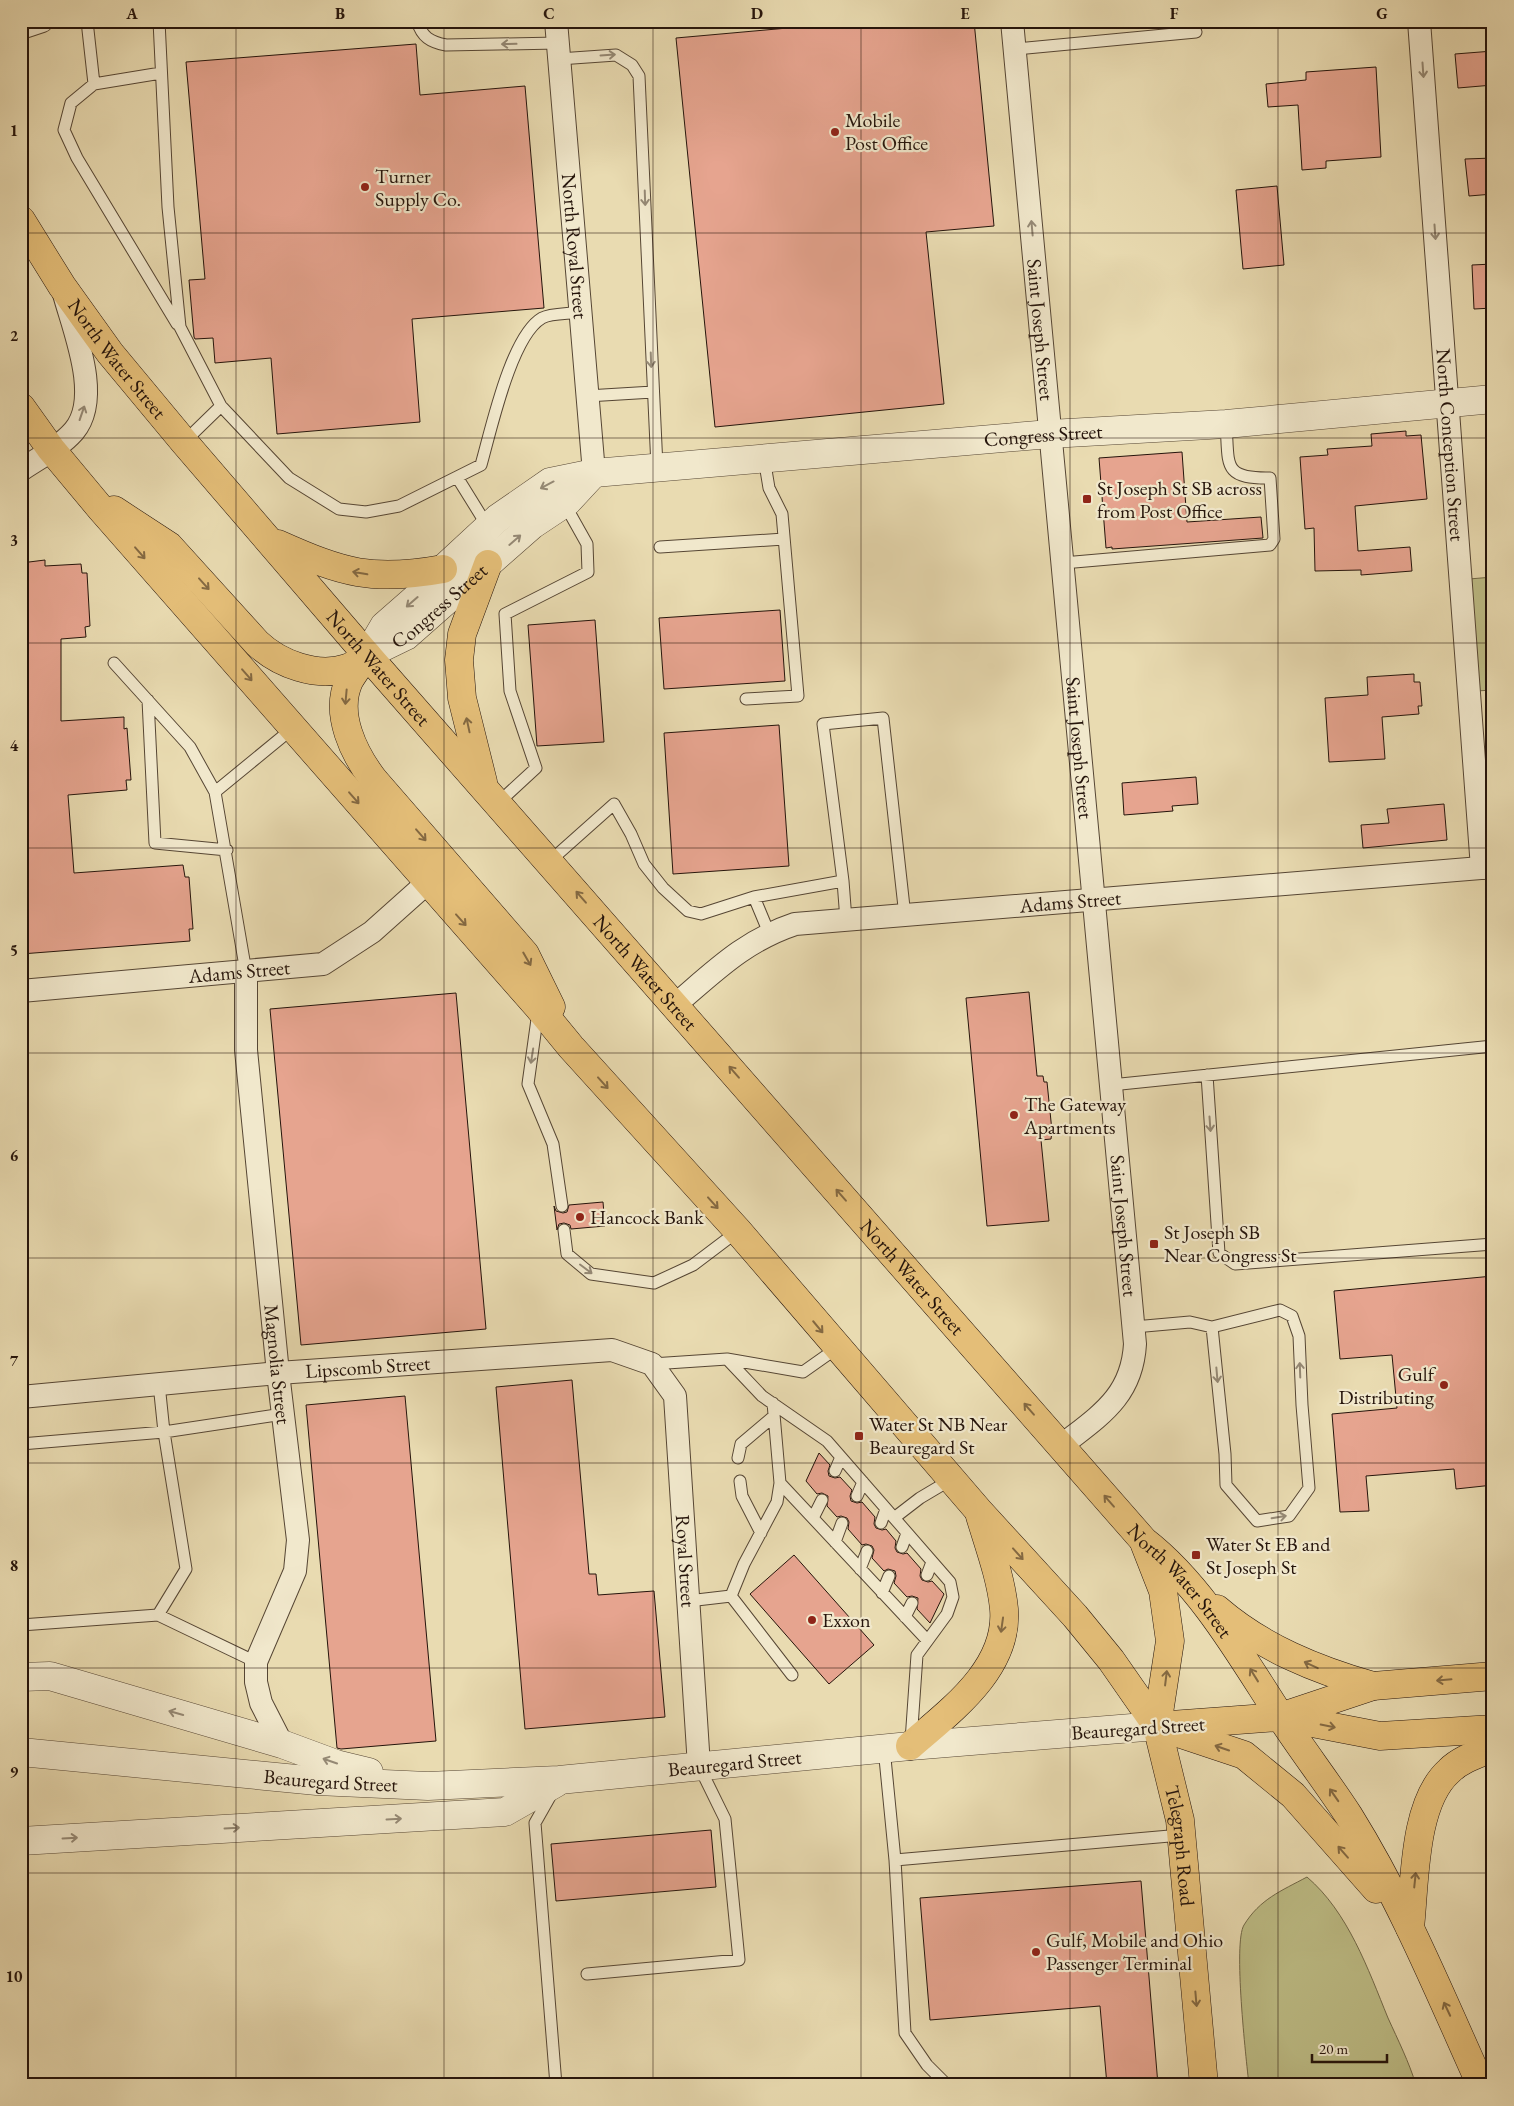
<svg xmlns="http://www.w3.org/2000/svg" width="1514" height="2106" font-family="'EB Garamond',serif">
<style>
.green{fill:#bebe87;stroke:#726949}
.building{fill:#e6a48f;stroke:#25140b}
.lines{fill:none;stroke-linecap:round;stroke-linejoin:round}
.service-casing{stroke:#564634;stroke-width:13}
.minor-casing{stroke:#564634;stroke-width:24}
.tertiary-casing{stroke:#564634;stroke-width:29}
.primary-casing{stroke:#25140b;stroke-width:29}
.trunk-casing{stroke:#25140b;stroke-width:29}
.service{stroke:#f1e8cc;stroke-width:11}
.minor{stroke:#f1e8cc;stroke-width:22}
.tertiary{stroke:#f1e8cc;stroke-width:28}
.primary{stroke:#e4be78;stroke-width:28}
.trunk{stroke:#e4be78;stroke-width:28}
.oneway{stroke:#958975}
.oneway2{stroke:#846942}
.grid{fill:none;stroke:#25140b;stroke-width:1;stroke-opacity:0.55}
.poi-dot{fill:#8f2418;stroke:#f1e8cc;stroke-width:2}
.labels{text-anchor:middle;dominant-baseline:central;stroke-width:4.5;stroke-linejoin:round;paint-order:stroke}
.poi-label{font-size:20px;fill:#25140b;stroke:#f1e8cc;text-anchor:start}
.street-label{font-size:20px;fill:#25140b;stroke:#f1e8cc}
.neatline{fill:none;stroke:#25140b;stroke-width:2}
.grid-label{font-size:16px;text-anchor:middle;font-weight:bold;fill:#25140b}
</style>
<rect width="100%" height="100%" fill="#e9dbb1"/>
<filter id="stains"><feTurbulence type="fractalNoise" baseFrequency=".004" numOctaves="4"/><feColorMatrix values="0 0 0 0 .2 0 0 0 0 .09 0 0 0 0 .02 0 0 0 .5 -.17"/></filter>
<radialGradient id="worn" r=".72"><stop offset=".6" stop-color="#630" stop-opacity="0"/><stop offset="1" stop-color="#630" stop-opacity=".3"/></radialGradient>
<path class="green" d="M1493 577V690L1476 691 1469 579Z
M1307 1877C1348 1912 1368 1969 1388 2018 1398 2040 1409 2062 1416 2085H1249C1246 2058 1233 1943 1244 1925 1260 1899 1281 1891 1307 1877Z"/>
<path class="building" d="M798 21H974L994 226 926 232 944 404 715 427 676 38 799 27Z
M416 44 420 95 525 86 544 308 412 319 420 422 277 434 271 358 215 363 213 338 195 339 194 337 189 280 205 279 186 62Z
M1493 51V85L1458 88 1455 54Z
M1376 67 1381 157 1326 161V168L1302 170 1298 105 1268 107 1266 84 1306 80V72Z
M1493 158V194L1469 196 1465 159Z
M1277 186 1284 265 1243 269 1236 190Z
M1493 264V308L1474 309 1472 265Z
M1406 431V436L1421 435 1427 499 1355 506 1358 551 1410 547 1412 571 1361 575V570L1315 571 1314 528 1305 529 1300 457 1328 455 1327 449 1372 446 1371 434Z
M1182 452 1187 522 1261 517 1263 538 1112 549V547L1106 548 1099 458Z
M45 560V566L81 564 82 573H87L90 626 85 627 86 637 61 639V721L124 717V729L127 728 131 780H126L127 790 68 795 74 873 183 865 185 877H189L193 929H189L190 941 21 954V563Z
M780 610 785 681 664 689 659 618Z
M595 620 604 742 537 746 528 625Z
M1414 674V682H1420L1422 706H1418L1419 714 1382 717 1385 759 1329 762 1325 698 1368 695 1367 677Z
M779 725 789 866 673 874 664 733Z
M1196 777 1198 804 1172 806 1173 811 1124 815 1122 783Z
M1444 804 1447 840 1363 848 1361 825 1389 823 1387 809Z
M1029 992 1037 1076H1043L1044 1082H1047L1052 1131 1051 1139 1041 1140 1049 1221 987 1226 966 998Z
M456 993 486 1329 301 1345 270 1009Z
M603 1202 605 1226 571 1229 570 1225 564 1223 559 1224 557 1230 554 1206 556 1211 563 1213 567 1212 569 1205Z
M1493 1276V1485L1456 1489 1454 1469 1366 1476 1369 1511 1340 1512 1332 1414 1397 1408 1392 1355 1340 1359 1334 1291Z
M572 1380 589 1574H596L598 1595 654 1591 665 1717 525 1729 496 1387Z
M405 1396 436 1741 341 1749 337 1748 306 1405Z
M819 1453 830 1465 828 1471 829 1476 835 1478 840 1477 852 1490 850 1496 851 1501 857 1503 862 1502 875 1517 874 1524 876 1528 882 1530 886 1529 896 1541 895 1548 897 1552 903 1554 907 1553 921 1569 920 1576 922 1580 928 1582 932 1581 944 1594 930 1623 917 1609 918 1598 912 1596 907 1597 894 1583 896 1576 895 1571 888 1569 884 1571 872 1558 874 1550 872 1546 866 1544 862 1545 848 1529 849 1522 847 1518 841 1516 837 1517 827 1506 828 1496 822 1493 817 1494 806 1481Z
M794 1555 874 1645 829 1684 750 1594Z
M711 1830 716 1887 556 1901 551 1844Z
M1141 1881 1158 2085H1107L1100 2006 930 2020 920 1898Z"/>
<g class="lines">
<g class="service-casing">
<path id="service" d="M87 21 94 84
M159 21 168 207 180 327 221 406 289 478 339 509 366 512 399 506 481 465C491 430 511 336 542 318 551 313 570 314 580 312
M417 21C422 37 430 42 446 45L558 43
M1016 49 1196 32
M559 59 616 55 632 65 639 76 657 467
M161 73 94 84 71 103 64 130 77 158 177 324
M587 396 653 392
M184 442 221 406
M457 477 488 527
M660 547 784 539
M1063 563 1270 545 1274 539 1270 478C1222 479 1229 465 1226 424
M114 663 190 747 215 792 246 972
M746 699 798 696 782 514 769 488 764 458
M148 700 155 843 227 850
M215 792 293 728
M498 803 536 768 510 691 505 614 588 572 587 544 564 503
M550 861 614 804 631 834 644 864 663 888 688 911 701 914 754 897 843 881 846 920
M843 881 823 724 883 718 905 916
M754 897 769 933
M538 1012 528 1084 553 1144 562 1206
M1207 1075 1219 1253 1235 1264 1493 1244
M1111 1085 1493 1046
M564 1230 567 1254 591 1274 654 1283 693 1265 738 1231
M1134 1327 1190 1322 1212 1327 1280 1310 1292 1316 1299 1336 1302 1405 1309 1488 1289 1516 1257 1521 1226 1485 1225 1454 1212 1327
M727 1359 762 1396 827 1441 950 1582 953 1597 947 1614 917 1655 911 1741
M652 1364 727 1359 803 1372 837 1348
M159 1384 164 1432 283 1414
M21 1444 164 1432 186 1569 158 1615
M738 1458 741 1444 774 1416
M835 1471 841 1457
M740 1481 742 1496 761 1533
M780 1483 927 1640
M857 1496 863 1482
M813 1518 822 1500
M894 1518 920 1498 952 1479
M881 1523 886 1509
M835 1542 842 1523
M902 1547 907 1533
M860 1569 867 1551
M927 1575 932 1562
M882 1593 889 1576
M731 1596 792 1675
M688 1601 731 1596 744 1564 777 1502 780 1483 773 1403
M905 1617 912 1603
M21 1625 158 1615 256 1662
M884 1748 895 1860 905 2033 927 2065 947 2085
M552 1793 535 1823 556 2085
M895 1860 1181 1835
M587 1974 739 1960 725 1819 699 1766"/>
</g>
<g class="minor-casing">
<g id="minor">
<path id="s1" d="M556 21 594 473"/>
<path id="s2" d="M1012 21 1135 1344C1132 1397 1099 1416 1061 1446"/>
<path id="s3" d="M1419 21 1482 868"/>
<path d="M21 28 42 21"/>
<path d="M21 470C39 458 60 447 74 431 102 398 74 331 64 294"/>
<path id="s4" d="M246 972V1050L278 1373 298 1540 295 1571 256 1662V1682L261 1703 282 1744"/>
<path id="s5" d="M21 991 323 964 372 932 428 882"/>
<path id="s6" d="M675 1005C715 971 744 941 795 924L1493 867"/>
<path id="s7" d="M21 1397 278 1373 612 1350 652 1364 675 1396 699 1766"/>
</g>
</g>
<g class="tertiary-casing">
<g id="tertiary">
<path id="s8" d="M367 655 384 626 432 584 443 569 498 518 550 482 594 473 1050 434 1226 424 1493 399"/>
<path id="s9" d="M367 655 406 636 532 525 568 501 594 473"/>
<path d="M21 1677 50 1676 282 1744 336 1764 369 1772"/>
<path id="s10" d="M21 1752 317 1781 428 1786 559 1780 910 1746 1157 1726"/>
<path d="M21 1841 505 1812 556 1783"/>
</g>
</g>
<g class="primary-casing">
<path id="primary" d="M1281 1717 1380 1736 1493 1729
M1157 1726 1280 1717 1373 1686 1493 1676"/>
</g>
<g class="trunk-casing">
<g id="trunk">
<path id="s11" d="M21 220 62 286 110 353 184 442 367 655 1144 1541C1201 1585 1241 1656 1280 1716 1302 1750 1327 1782 1349 1816 1402 1901 1440 1994 1481 2085"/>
<path id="s12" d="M21 407 51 449 101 509 539 1008 571 1047 738 1231 978 1510 1075 1616 1111 1660 1157 1726 1180 1820 1204 2085"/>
<path d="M114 510 169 546 257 643C279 664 317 678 347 668 354 666 360 660 366 656"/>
<path d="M278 544C343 573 372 582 443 569"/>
<path d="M367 655C361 663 354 672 349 681 334 714 354 754 374 780L525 954 551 1007"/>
<path d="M483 782 462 698 459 660 462 634 488 564"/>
<path d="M1145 1545 1163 1591 1170 1641 1157 1726"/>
<path d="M1217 1609C1262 1648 1317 1670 1373 1686"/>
<path d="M1157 1726 1244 1755 1293 1795 1376 1889"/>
<path d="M910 1746C950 1711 1009 1669 1004 1609 1001 1578 989 1546 980 1516"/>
<path d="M1410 1928C1415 1883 1413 1803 1449 1771 1461 1759 1478 1754 1493 1748"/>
</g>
</g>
<use href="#service" class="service"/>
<use href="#minor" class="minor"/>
<use href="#tertiary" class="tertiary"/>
<use href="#primary" class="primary"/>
<use href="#trunk" class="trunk"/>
</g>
<defs><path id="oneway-shaft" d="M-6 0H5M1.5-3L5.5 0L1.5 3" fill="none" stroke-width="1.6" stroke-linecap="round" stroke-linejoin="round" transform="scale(1.25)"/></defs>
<g class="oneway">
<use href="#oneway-shaft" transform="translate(509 44) rotate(179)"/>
<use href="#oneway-shaft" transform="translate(608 55) rotate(-4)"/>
<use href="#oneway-shaft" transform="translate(1423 70) rotate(86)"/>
<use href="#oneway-shaft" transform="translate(645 198) rotate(88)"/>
<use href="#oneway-shaft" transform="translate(1032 228) rotate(-95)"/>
<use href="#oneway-shaft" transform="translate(1435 232) rotate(86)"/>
<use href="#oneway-shaft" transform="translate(651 360) rotate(88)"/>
<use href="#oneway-shaft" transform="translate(82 413) rotate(-71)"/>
<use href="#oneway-shaft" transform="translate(547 485) rotate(152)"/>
<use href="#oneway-shaft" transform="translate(515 540) rotate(-41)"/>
<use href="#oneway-shaft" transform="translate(412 602) rotate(139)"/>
<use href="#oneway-shaft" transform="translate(532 1056) rotate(99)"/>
<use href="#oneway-shaft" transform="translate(1210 1124) rotate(86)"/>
<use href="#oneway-shaft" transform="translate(586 1269) rotate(37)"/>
<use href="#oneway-shaft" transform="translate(1300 1370) rotate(-92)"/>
<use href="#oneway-shaft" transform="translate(1217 1375) rotate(85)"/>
<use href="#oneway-shaft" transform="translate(1279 1517) rotate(-9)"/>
<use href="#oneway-shaft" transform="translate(176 1713) rotate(-164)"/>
<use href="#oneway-shaft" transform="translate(330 1761) rotate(-161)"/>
<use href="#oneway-shaft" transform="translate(394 1819) rotate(-3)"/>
<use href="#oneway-shaft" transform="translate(232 1828) rotate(-3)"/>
<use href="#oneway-shaft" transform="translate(70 1838) rotate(-3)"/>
</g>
<g class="oneway2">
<use href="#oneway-shaft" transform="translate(140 553) rotate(49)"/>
<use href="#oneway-shaft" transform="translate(360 573) rotate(-170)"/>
<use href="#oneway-shaft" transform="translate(204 584) rotate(48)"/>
<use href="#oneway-shaft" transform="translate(247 675) rotate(49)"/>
<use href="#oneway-shaft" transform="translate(346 697) rotate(95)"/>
<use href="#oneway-shaft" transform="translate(468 725) rotate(-102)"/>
<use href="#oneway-shaft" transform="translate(354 798) rotate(49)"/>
<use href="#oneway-shaft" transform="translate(421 835) rotate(49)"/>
<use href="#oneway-shaft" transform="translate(581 897) rotate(-131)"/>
<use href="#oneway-shaft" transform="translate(461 920) rotate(48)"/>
<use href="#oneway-shaft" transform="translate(527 959) rotate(60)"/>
<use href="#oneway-shaft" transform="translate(734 1072) rotate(-131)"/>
<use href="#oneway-shaft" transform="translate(603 1083) rotate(48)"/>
<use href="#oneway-shaft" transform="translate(841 1195) rotate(-131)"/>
<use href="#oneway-shaft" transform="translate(713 1203) rotate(48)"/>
<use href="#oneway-shaft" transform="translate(818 1327) rotate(50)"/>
<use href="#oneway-shaft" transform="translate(1029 1409) rotate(-131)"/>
<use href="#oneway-shaft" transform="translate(1109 1501) rotate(-131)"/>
<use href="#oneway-shaft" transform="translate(1018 1554) rotate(48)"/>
<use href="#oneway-shaft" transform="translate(1002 1625) rotate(98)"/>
<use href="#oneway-shaft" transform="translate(1311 1665) rotate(-155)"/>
<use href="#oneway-shaft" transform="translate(1254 1675) rotate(-122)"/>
<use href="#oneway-shaft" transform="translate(1166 1678) rotate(-83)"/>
<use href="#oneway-shaft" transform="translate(1444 1680) rotate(175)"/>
<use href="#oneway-shaft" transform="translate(1328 1726) rotate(11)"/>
<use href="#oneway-shaft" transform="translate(1222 1748) rotate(-161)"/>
<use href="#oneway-shaft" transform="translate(1334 1795) rotate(-125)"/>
<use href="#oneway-shaft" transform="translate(1343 1852) rotate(-131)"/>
<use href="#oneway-shaft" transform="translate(1415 1880) rotate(-84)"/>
<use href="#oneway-shaft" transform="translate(1196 1999) rotate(85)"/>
<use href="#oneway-shaft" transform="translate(1447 2009) rotate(-115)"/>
</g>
<path class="grid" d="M236 21V2085M444 21V2085M653 21V2085M861 21V2085M1070 21V2085M1278 21V2085M21 233H1493M21 438H1493M21 643H1493M21 848H1493M21 1053H1493M21 1258H1493M21 1463H1493M21 1668H1493M21 1873H1493"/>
<g class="poi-dot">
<circle cx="835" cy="132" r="5"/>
<circle cx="365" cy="187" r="5"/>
<rect x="1082" y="494" width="10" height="10" rx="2.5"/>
<circle cx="1014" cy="1115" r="5"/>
<circle cx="580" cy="1217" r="5"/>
<rect x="1149" y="1239" width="10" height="10" rx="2.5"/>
<circle cx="1444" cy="1385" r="5"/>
<rect x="854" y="1431" width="10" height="10" rx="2.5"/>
<rect x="1191" y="1550" width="10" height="10" rx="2.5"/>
<circle cx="812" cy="1620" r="5"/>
<circle cx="1036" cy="1952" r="5"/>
</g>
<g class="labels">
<g class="poi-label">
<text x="845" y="120">Mobile<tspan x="845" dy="23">Post Office</tspan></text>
<text x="375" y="176">Turner<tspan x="375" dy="23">Supply Co.</tspan></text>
<text x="1097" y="488">St Joseph St SB across<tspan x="1097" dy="23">from Post Office</tspan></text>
<text x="1024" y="1104">The Gateway<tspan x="1024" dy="23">Apartments</tspan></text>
<text x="590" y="1217">Hancock Bank</text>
<text x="1164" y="1232">St Joseph SB<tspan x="1164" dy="23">Near Congress St</tspan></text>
<text x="1434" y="1374" text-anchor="end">Gulf<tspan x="1434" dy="23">Distributing</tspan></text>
<text x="869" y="1424">Water St NB Near<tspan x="869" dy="23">Beauregard St</tspan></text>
<text x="1206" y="1544">Water St EB and<tspan x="1206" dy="23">St Joseph St</tspan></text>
<text x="822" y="1620">Exxon</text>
<text x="1046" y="1940">Gulf, Mobile and Ohio<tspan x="1046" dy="23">Passenger Terminal</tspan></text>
</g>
<g class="street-label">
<text stroke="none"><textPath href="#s1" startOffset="226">North Royal Street</textPath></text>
<text stroke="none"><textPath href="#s2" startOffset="310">Saint Joseph Street</textPath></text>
<text stroke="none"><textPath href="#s11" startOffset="169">North Water Street</textPath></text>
<text stroke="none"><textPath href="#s8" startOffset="750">Congress Street</textPath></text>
<text stroke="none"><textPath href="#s3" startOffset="425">North Conception Street</textPath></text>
<text stroke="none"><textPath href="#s9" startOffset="88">Congress Street</textPath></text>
<text stroke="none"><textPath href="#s11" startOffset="574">North Water Street</textPath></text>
<text stroke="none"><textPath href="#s2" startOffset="730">Saint Joseph Street</textPath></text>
<text stroke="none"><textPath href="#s6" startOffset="422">Adams Street</textPath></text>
<text stroke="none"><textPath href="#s5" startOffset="219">Adams Street</textPath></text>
<text stroke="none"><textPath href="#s11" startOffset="979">North Water Street</textPath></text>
<text stroke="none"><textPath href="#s2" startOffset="1210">Saint Joseph Street</textPath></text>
<text stroke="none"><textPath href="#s11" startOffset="1384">North Water Street</textPath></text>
<text stroke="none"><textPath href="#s4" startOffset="394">Magnolia Street</textPath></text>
<text stroke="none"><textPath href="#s7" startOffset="348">Lipscomb Street</textPath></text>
<text stroke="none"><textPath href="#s7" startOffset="840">Royal Street</textPath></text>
<text stroke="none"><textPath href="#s11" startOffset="1789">North Water Street</textPath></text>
<text transform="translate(1138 1728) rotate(-4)">Beauregard Street</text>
<text stroke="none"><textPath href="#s10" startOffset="716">Beauregard Street</textPath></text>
<text stroke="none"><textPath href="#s10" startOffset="311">Beauregard Street</textPath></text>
<text stroke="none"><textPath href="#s12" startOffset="1864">Telegraph Road</textPath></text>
</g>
</g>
<rect width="1514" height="2106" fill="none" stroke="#e9dbb1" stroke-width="55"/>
<path d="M1312 2054v8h75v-8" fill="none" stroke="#25140b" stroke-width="2.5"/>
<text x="1319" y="2054" font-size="15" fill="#25140b" stroke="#f1e8cc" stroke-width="4" paint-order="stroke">20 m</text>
<rect x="28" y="28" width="1458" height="2050" class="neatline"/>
<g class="grid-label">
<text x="132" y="19">A</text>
<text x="340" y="19">B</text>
<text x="549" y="19">C</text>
<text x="757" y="19">D</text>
<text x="965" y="19">E</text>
<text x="1174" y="19">F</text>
<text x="1382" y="19">G</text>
<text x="14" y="136">1</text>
<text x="14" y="341">2</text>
<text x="14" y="546">3</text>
<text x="14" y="751">4</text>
<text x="14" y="956">5</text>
<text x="14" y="1161">6</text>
<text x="14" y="1366">7</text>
<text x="14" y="1571">8</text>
<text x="14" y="1777">9</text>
<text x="14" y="1982">10</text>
</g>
<rect width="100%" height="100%" filter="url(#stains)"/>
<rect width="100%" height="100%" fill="url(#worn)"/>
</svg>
